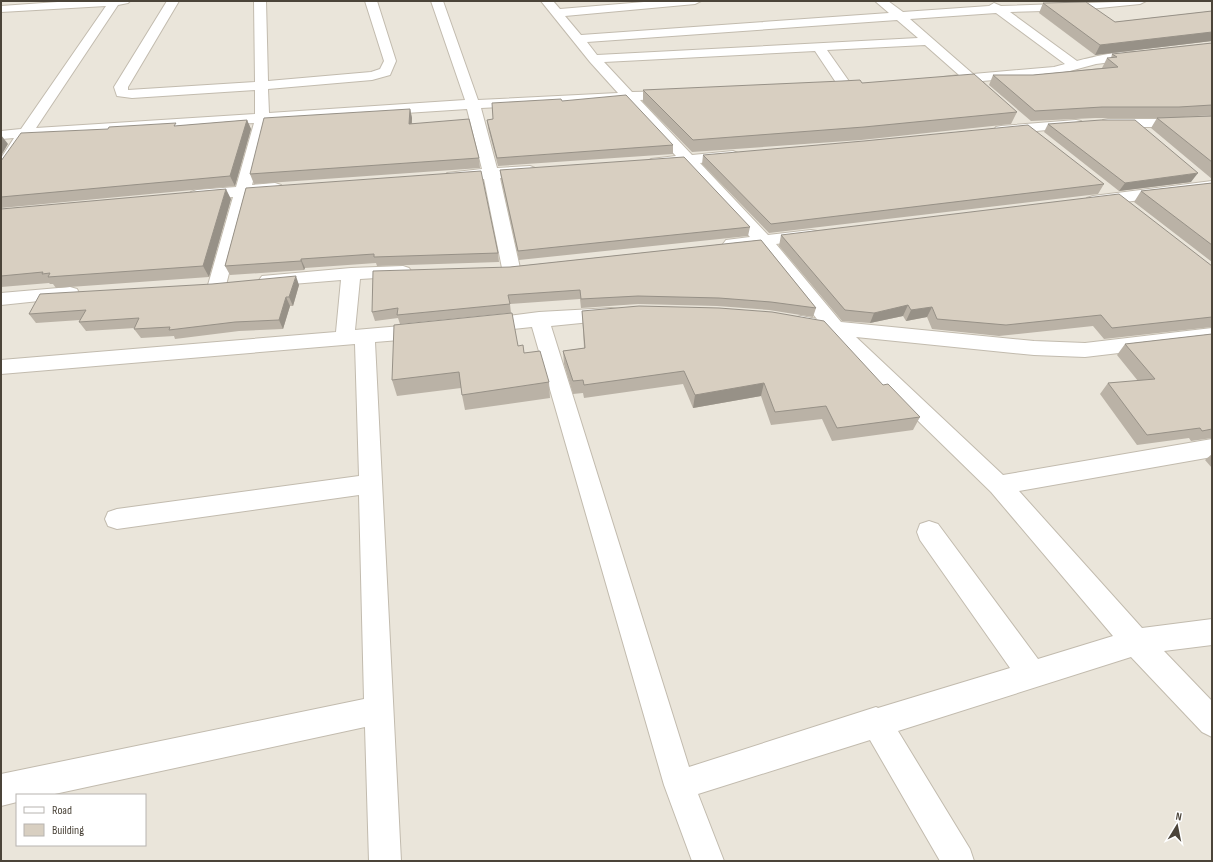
<svg xmlns="http://www.w3.org/2000/svg" width="1213" height="862" font-family="'Sofia Sans Condensed',sans-serif">
<style>
.residential{fill:#eae5da;fill-rule:evenodd}
.lines{fill:none;stroke-linecap:round;stroke-linejoin:round}
.minor-casing{stroke:#c2bbae;stroke-width:2}
.minor{fill:#fff;fill-rule:evenodd}
.wall{fill:#bab2a6}
.shaded-wall{fill:#979187}
.building{fill:#d8cfc1;stroke:#979187}
</style>
<rect width="100%" height="100%" fill="#f6f3ec"/>
<path class="residential" d="M1 1H1212V861H1ZM17 795H145V845H17Z"/>
<g class="lines">
<g class="minor-casing">
<path id="minor" d="M72 1H130L128 3 118 5 36 128 255 114V90L132 98 117 96 114 87 167 1H179L128 87V90L255 82 254 1H266L268 81 371 72 380 69 384 61 365 1H377L396 61 390 75 372 80 268 89 269 113 465 100 431 1H443L478 100 618 93 590 62 541 1H553L560 9 656 1H701L695 4 565 16 581 35 889 13 875 1H888L903 12 989 6 994 3 1001 6 1146 1 1140 4 1079 10 1010 12 1077 61C1088 58 1136 46 1142 55L1136 59 1096 64 1055 75 982 81 985 85 983 88C975 90 973 87 967 82L944 83 942 80 944 77 959 75 925 45 827 50 853 87 851 90H841L815 51 604 62 632 92 678 91 680 94 678 97 673 98 640 100 692 155 733 151 738 153 741 156 738 159 700 163 768 235 811 230 817 231 820 235 817 239 776 244 841 322 1034 341 1085 343 1212 328V342L1085 357 1034 355 856 337 1003 475 1212 439V457L1019 491 1142 628 1212 619V645L1164 651 1212 701V737L1202 732 1131 657 898 731 970 849 974 861H940L870 740 698 794 724 861H692L664 785 532 327 484 332 477 330 474 325 477 320 539 312 611 308 618 309 621 314 618 319 611 320 551 326 689 767 876 707 878 708 1010 668 920 540 917 532 920 524 929 521 938 524 1038 659 1113 636 991 492 829 334 794 328 791 323 794 318 801 316 817 319 759 246 732 249 726 248 723 244 726 240 750 237 684 164 656 167 651 165 648 162 651 159 676 156 625 100 481 108 497 168 530 166 535 168 538 171 535 174 500 178 520 268 517 272 511 274 505 272 502 268 484 179 453 181 447 179 445 176 447 173 482 169 467 109 268 122 252 185 275 183 281 185 283 188 281 191 249 195 226 285 223 289 217 291 211 289 208 285 233 197 197 200 191 198 189 195 191 192 197 190 236 187 254 123 30 137 6 172 1 174V158L14 138 1 139V131L21 129 106 6 1 12V6ZM996 13 1065 64 1054 67 973 74 910 19ZM897 20 918 38 597 55 587 42Z
M1212 116V124L1173 127H1108L1103 126 1101 123 1103 120 1108 119H1173Z
M1076 120 1081 121 1083 124 1081 127 1001 134 996 133 994 130 996 127 1001 126Z
M1212 181V191L1093 206 1087 204 1085 201 1087 198 1093 196Z
M403 266 409 268 412 272 409 276 360 279 355 330 424 324 431 326 434 331 431 336 424 338 375 342 401 861H369L365 727 50 795H17V802L1 806V774L364 699 359 495 117 529 108 526 105 519 108 512 117 509 359 476 355 344 1 374V360L336 332 341 280 268 286 262 284 259 280 262 276 351 268Z
M70 287 77 289 79 293 77 297 1 305V293Z"/>
</g>
<use href="#minor" class="minor"/>
</g>
<path class="wall" d="M1043 3 1115 22 1212 11V41L1095 55 1039 13Z
M1212 43V115L1183 117 1212 116V179L1151 128 1157 118H1169H1096L1031 121 989 85 993 75H1033L1102 68 1107 58H1111L1112 54Z
M862 83 1017 112 1011 124 861 140 692 152 643 102V90Z
M562 101 673 145V154L498 166 488 128 487 120 493 119Z
M410 109 412 118V123L479 158 480 168 254 184 250 174Z
M247 120 251 129 235 186 1 208V161L177 126Z
M1048 124 1191 182 1119 191 1044 132Z
M703 155 1104 184 1098 194 769 233 702 164Z
M500 170 750 227 748 236 519 260 501 178Z
M1212 183V262L1134 202 1141 191Z
M246 188 498 253 499 262 377 266 376 263 305 268 304 270 230 275 225 266Z
M231 199 209 277 56 288 53 284H50L49 283 1 287V209Z
M781 235 1212 266V327L1104 339 1093 326 999 336 932 329 927 317 906 321 903 316 870 323 842 321 779 246Z
M761 240 816 308 813 317 769 310 717 306 638 304 581 308 580 299 510 304 511 313 400 324 398 318 375 321 372 312 510 267Z
M299 285 293 306H290L283 329 239 331 175 339 174 336 141 338 134 329 135 328 86 331 79 322 80 320 36 323 29 314Z
M582 311 883 385 920 417 913 430 832 441 822 419 771 425 761 396 693 408 683 384 584 398 583 393 573 394 564 364 563 351 584 348Z
M1212 334V438L1191 441 1189 438 1137 445 1100 394 1108 383 1138 381 1117 355 1125 344Z
M524 353 549 382 550 398 465 410 462 395 461 388 397 396 392 380Z
M1212 454V468L1205 460Z"/>
<path class="shaded-wall" d="M1212 32V41L1095 55 1100 45Z
M410 109 412 118 411 133 409 124Z
M247 120 251 129 235 186 230 176Z
M1 135 8 144 1 156Z
M1198 173 1191 182 1119 191 1125 183Z
M226 189 231 199 209 277 203 266Z
M301 259 305 268 304 270 301 261Z
M296 276 299 285 293 306 289 297Z
M286 297 290 306 283 329 279 320Z
M908 305 903 316 870 323 874 313Z
M932 307 927 317 906 321 911 310Z
M764 383 761 396 693 408 695 395Z"/>
<path class="building" d="M1086 2 1115 22 1212 11V32L1100 45 1043 3Z
M1212 43V105L1179 107H1102L1035 111 993 75H1033L1118 67 1107 58 1117 57 1112 54Z
M974 74 1017 112 864 127 693 140 643 90 842 81 860 80 862 83Z
M626 95 673 145 497 158 487 120 493 119 492 103 561 99 562 101Z
M410 109 409 124 469 119 479 158 250 174 264 118Z
M1212 116V162L1157 118Z
M247 120 230 176 1 197V161L21 133 108 129 109 127 176 123 174 126Z
M1101 120H1135L1198 173 1125 183 1048 124Z
M1028 125 1104 184 771 224 703 155 864 141Z
M684 157 750 227 518 251 500 170Z
M481 171 498 253 374 257V254L301 259V261L225 266 246 188Z
M1212 183V245L1141 191Z
M226 189 203 266 48 277 50 273 42 274 43 272 1 276V209Z
M1119 194 1212 266V317L1112 328 1101 315 1006 325 937 319 932 307 911 310 908 305 874 313 845 310 781 235Z
M761 240 816 308 771 302 719 298 638 296 581 299 580 290 508 295 510 304 397 315 398 308 372 312 373 271 510 267Z
M296 276 289 297H286L279 320 235 322 169 330 170 327 134 329 139 318 79 322 86 310 29 314 40 294 212 284Z
M639 306 719 308 772 312 824 321 883 385 888 384 920 417 837 428 826 406 775 412 764 383 695 395 684 371 584 385 583 380 573 381 563 351 585 348 582 311Z
M512 313 518 346 523 345 524 353 540 351 549 382 462 395 459 372 392 380 394 325Z
M1212 334V429L1202 431 1200 428 1147 435 1108 383 1155 379 1125 344Z"/>
<rect width="1213" height="862" fill="none" stroke="#4b4439" stroke-width="4"/>
<rect x="16" y="794" width="130" height="52" fill="#ffffff" stroke="#b7b4b0"/>
<rect x="24" y="807" width="20" height="6" fill="#ffffff" stroke="#b7b4b0"/>
<text x="52" y="814" font-size="12" fill="#4b4439">Road</text>
<rect x="24" y="824" width="20" height="12" fill="#d8cfc1" stroke="#b7b4b0"/>
<text x="52" y="834" font-size="12" fill="#4b4439">Building</text>
<g transform="translate(1177 826) rotate(10)" stroke="#ffffff" stroke-width="3" paint-order="stroke">
<path d="M0-3L7 15L0 10L-7 15Z" fill="#4b4439"/>
<text y="-6" font-size="11" font-weight="bold" text-anchor="middle" fill="#4b4439">N</text>
</g>
</svg>
